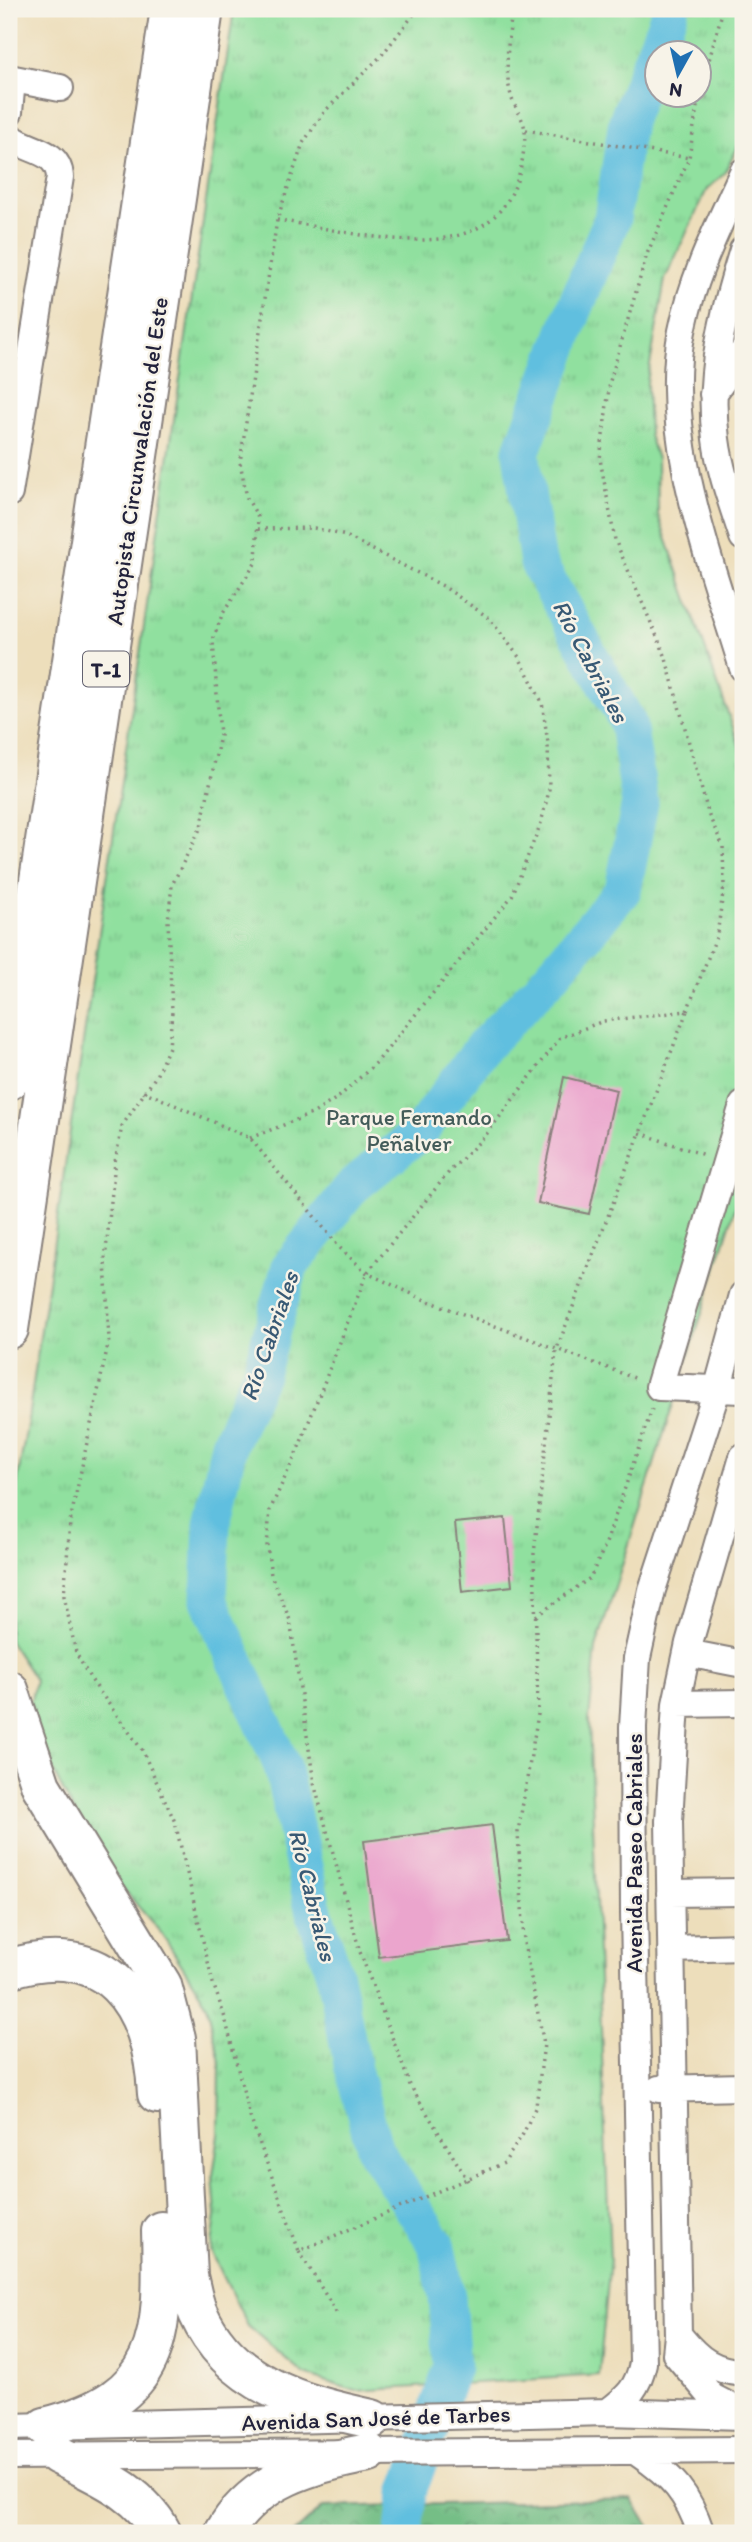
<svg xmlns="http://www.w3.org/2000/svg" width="752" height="2542" font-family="Itim,sans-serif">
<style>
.grass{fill:url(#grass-tufts);stroke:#59816d;stroke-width:2;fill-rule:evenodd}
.forest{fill:url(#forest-crowns);stroke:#4b7060;stroke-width:2}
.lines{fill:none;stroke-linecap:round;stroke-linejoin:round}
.river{stroke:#61bfdf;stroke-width:37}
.building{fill:#eba5cd}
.minor-casing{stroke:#88807b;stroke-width:30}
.highway-casing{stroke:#88807b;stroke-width:42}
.path{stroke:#88807b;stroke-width:3.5;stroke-dasharray:2 5;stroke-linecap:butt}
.minor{stroke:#fff;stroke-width:26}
.highway{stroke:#fff;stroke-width:38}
.labels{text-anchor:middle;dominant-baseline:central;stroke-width:5;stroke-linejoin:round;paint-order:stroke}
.shield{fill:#f7f3e8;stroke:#62616f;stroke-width:2}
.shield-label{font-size:21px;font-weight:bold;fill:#22223b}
.street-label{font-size:23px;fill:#22223b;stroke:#f7f3e8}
.park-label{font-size:23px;fill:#435b59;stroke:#f7f3e8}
.water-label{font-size:24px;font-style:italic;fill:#385974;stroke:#f7f3e8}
</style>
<defs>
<pattern id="grass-tufts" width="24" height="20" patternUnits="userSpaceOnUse" patternTransform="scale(1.75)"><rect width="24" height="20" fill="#90e09f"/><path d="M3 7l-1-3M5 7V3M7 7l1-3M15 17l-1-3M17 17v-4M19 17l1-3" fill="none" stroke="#7cc08a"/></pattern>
<pattern id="forest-crowns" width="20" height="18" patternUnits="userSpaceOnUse" patternTransform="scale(1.75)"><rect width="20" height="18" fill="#74be86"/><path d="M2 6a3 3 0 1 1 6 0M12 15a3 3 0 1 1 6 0" fill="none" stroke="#5f9a6f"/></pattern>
</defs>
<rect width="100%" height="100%" fill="#f7f3e8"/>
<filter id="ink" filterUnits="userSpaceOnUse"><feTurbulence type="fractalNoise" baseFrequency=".0143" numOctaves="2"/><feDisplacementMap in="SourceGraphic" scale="14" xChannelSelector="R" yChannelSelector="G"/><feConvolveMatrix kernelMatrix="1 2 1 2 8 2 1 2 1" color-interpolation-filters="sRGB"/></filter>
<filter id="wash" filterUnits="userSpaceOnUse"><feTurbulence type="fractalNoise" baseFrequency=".00686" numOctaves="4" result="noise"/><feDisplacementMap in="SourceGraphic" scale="28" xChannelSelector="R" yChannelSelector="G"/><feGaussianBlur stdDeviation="1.57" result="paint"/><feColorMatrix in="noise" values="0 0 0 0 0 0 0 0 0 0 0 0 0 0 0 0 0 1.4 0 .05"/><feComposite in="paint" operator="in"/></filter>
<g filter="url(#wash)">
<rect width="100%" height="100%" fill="#eddebb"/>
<path class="grass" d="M234 9H743V137L724 174 707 189 665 279 647 382 649 435 657 459 658 515 743 756V1183L596 1648 589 1720 610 2260 599 2375 356 2391 305 2375 248 2326 211 2251 216 2216 213 2175 219 2135 220 2062 207 2005 162 1934 99 1861 27 1720 35 1680 9 1640V1530L28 1419ZM658 52H700V94H658Z"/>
<path class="forest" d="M632 2499 653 2533H294L323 2507Z"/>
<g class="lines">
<path class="river" d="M404 2533 408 2493 452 2367 447 2297 436 2244 375 2150 353 2069 335 1976 313 1908 282 1766 209 1600 212 1524 229 1444 260 1374 290 1266 353 1186 420 1132 481 1049 550 977 623 890 640 803 628 723 538 563 521 453 574 310 612 219 627 121 671 9"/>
</g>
<g id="blocks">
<path class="building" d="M564 1077 616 1090 589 1214 538 1203Z
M505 1518 512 1586 462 1592 455 1523Z
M492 1825 507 1941 379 1957 364 1841Z"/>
</g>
</g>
<g filter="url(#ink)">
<use href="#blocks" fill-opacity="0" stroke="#88807b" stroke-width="2"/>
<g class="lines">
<g class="minor-casing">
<path id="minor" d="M9 78 60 88
M9 112 12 80
M9 136C27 152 58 148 60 177L9 493
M743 172C720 223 693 275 682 331 660 436 713 568 743 668
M743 250C724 311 707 374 716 439 720 472 733 506 743 537
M713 394 743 352
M743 1105 659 1387 743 1390
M743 1457 689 1643 676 1704 669 1821 678 2335 676 2354 712 2397 743 2413
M687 1653 743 1664
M676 1704 743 1703
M670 1893 743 1892
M671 1949 743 1947
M659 2089 743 2087
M681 2338C700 2361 713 2370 743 2373
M608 2412C628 2397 638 2388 643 2363L634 1913 633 1727 637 1658 652 1590 717 1390 743 1295
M9 2427 608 2412 742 2416
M638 2453C672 2476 688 2493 701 2533
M9 2456 743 2450"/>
</g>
<g class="highway-casing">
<path id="highway" d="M9 1080 170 9
M9 1329 204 9
M9 1690 41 1786 162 1985 176 2038 188 2276C191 2288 193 2301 198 2313 230 2385 302 2404 372 2419
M9 1969C106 1937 153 2003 157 2094
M45 2427C163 2398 164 2338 161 2231
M58 2455C98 2475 141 2492 162 2533
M224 2533C254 2479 313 2463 369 2453"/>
</g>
<path class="path" d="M418 9 381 56 325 111 303 143 277 220 240 462 247 498 258 517 256 562 222 615 213 640 220 736 201 827 172 885 168 921 172 1012 169 1047 156 1076 122 1126 115 1162 105 1260 109 1340 70 1522 64 1596 76 1653 90 1678 142 1750 175 1822 213 1983 225 2018 250 2117 299 2251 504 2163 523 2134 536 2106 544 2044 524 1943 518 1832 538 1714 534 1554 556 1351 687 1011
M700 93 723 9
M526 130 689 158
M277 220C375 235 519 285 525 134 526 122 516 110 512 99 503 70 509 38 512 9
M143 1091 250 1138 341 1249 367 1273 423 1299 637 1379
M640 1133 704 1155
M250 1138 314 1113 340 1096 377 1062 512 896 541 823 549 791 548 743 542 702 519 657 489 618 443 586 346 536 314 528 258 529
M536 1616 590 1578 605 1546 652 1409
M468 2181 410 2085 360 1952 314 1783 290 1620 271 1575 267 1546 270 1510 299 1447 367 1273 449 1172 485 1136 560 1038 603 1021 687 1011 717 935 724 886 723 846 709 816 665 655 615 540 600 459 610 381 647 254 689 158 699 94
M299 2251 337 2314"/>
<use href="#minor" class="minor"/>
<use href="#highway" class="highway"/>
</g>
</g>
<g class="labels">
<rect class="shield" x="83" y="651.5" width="46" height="35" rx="5"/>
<g class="shield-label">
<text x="106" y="669">T-1</text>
</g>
<g class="street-label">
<text transform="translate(137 461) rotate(-82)">Autopista Circunvalación del Este</text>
<text transform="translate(634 1853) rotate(-90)">Avenida Paseo Cabriales</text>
<text transform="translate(376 2418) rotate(-2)">Avenida San José de Tarbes</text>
</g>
<g class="park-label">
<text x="409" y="1117">Parque Fernando<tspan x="409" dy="26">Peñalver</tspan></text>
</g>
<g class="water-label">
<text transform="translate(591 661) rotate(62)">Río Cabriales</text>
<text transform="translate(269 1336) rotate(-71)">Río Cabriales</text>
<text transform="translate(313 1895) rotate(76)">Río Cabriales</text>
</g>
</g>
<rect width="752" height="2542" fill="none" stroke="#f7f3e8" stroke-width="35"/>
<g transform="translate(678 74) rotate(188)"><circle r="33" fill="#f7f3e8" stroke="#a29fa3" stroke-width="2"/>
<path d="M0-5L12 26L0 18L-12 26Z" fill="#1f6fb2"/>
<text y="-10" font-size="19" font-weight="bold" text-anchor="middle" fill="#22223b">N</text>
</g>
</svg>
